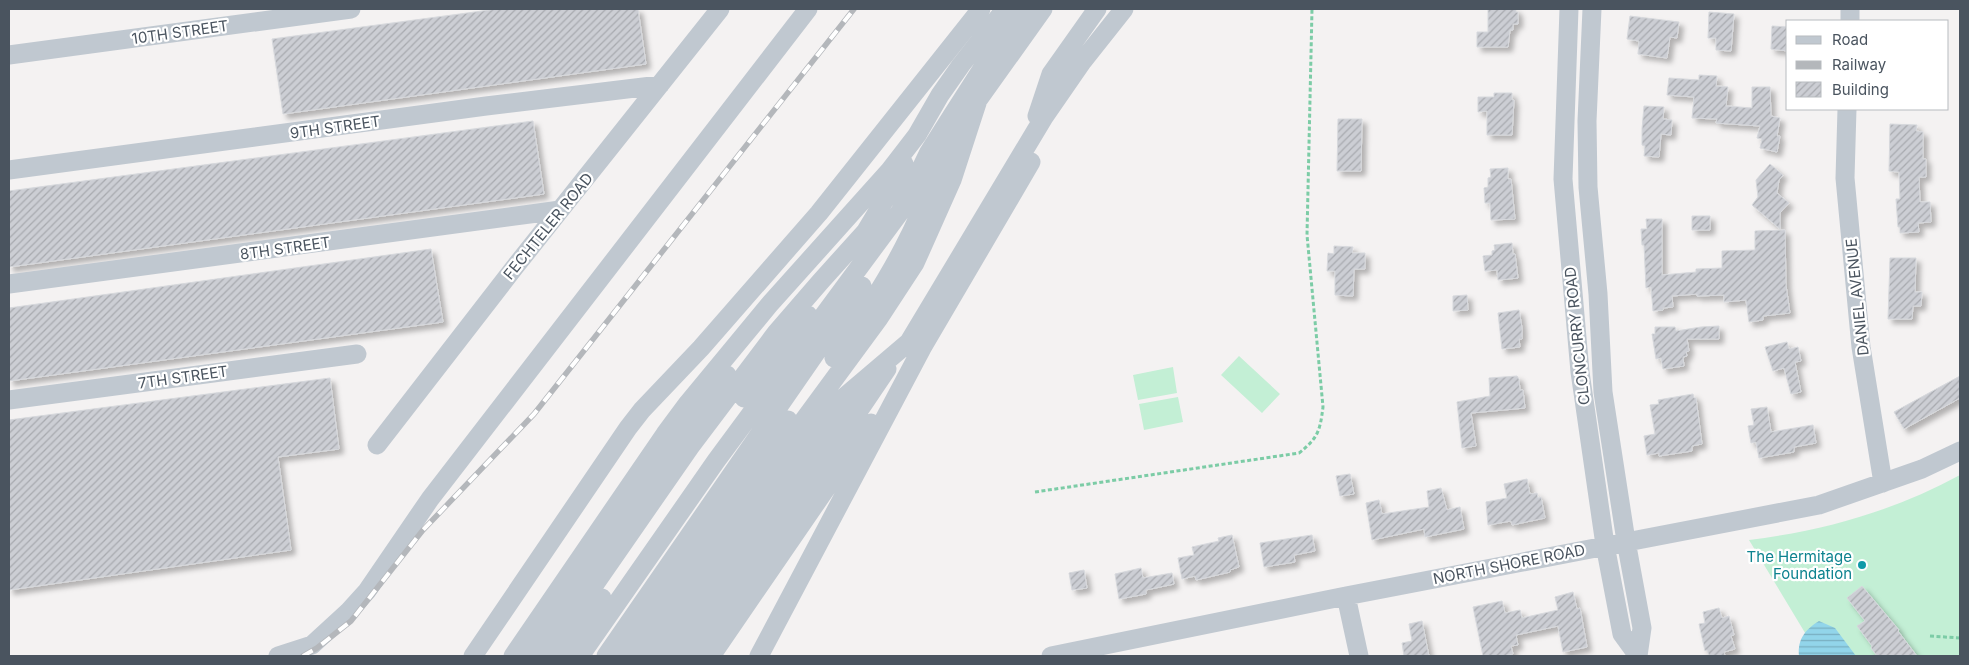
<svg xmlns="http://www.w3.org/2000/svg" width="1969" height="665" font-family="Inter,sans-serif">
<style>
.garden{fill:#c3efd5}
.water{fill:url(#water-rules)}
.building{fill:url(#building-hatch);stroke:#d6d8dc;filter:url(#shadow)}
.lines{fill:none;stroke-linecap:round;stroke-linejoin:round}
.path{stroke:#7ccca6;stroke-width:3;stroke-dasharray:4 2.5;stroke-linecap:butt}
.minor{stroke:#c0c8d0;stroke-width:19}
.rail-casing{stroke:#b4b7bb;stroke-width:5.5}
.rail{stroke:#fff;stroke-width:4;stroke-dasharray:11;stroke-linecap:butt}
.culture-dot{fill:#0f9aa8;stroke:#fff;stroke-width:2}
.labels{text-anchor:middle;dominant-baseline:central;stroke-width:4.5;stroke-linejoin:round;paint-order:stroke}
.street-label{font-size:15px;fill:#4a545f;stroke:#fff}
.culture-label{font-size:15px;fill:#0d838f;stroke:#fff;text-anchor:end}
</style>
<defs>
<pattern id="water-rules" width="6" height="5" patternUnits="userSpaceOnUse" patternTransform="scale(1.25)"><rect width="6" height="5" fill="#92d5ea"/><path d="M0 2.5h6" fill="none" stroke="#79afc1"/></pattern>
<pattern id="building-hatch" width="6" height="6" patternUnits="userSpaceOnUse" patternTransform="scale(1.25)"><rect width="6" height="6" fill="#ccced4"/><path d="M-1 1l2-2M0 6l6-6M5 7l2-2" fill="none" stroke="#a8aaaf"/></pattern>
<filter id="shadow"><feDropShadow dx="4.5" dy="4.5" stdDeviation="2.5" flood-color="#0004"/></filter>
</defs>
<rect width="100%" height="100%" fill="#f4f2f2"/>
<path class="garden" d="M1239 356 1280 394 1262 413 1221 375Z
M1173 367 1177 393 1138 400 1133 375Z
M1178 397 1183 422 1144 430 1139 404Z
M1960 475V656H1819L1749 540C1823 531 1894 511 1960 475Z"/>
<path class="water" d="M1819 621 1835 628 1856 656H1799C1797 639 1806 629 1819 621Z"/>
<path class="building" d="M497 9H638L646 64 283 114 272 39Z
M1488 9H1516V12H1518V24H1513V30H1510L1508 47H1477V32H1488Z
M1709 12 1734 14 1731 51 1716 50V38H1708Z
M1630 16 1679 22 1677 38 1670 37 1667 58 1638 54 1639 41 1627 39Z
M1772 26 1788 27V51L1771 49Z
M1699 75 1717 76 1716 86 1728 87 1726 106 1752 108V87H1770L1771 116 1780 118 1777 136H1780L1777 152 1760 148 1762 139 1757 138 1760 126 1716 123 1717 119 1692 118 1694 97 1667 95 1669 78 1699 80Z
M1494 93H1512V100H1514L1512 135H1487V111L1478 112V97H1494Z
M1644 106 1664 107 1663 119 1672 120 1671 135 1661 134 1659 157 1644 156 1645 146 1642 145V129Z
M1338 119H1362L1361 171H1337Z
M533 121 544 194 9 267V191Z
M1890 124 1917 125 1916 131 1923 132V159H1926V177H1919L1920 202H1930L1931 222 1918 223 1919 232 1900 233V227H1898L1896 199H1900L1899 172 1889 171Z
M1770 164 1783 175 1779 180 1777 193 1789 203 1780 213V229L1752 205 1758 197 1756 180Z
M1508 168V179H1511L1515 219 1491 220 1490 203H1485L1484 188 1488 187V178L1491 177 1490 169Z
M1692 216H1710V230H1692Z
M1646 219H1662V275L1696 272V269L1722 268V251L1755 250V231L1785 230 1786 285 1790 313 1763 316V320L1749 322 1746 300 1724 302V295L1697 296V294L1672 296 1673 307 1663 308V310L1653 311 1651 287 1646 288 1644 245H1642L1641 229H1647Z
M1512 243 1513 254H1515L1518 278 1498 280 1497 270 1485 271 1483 256 1492 255V251L1495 250 1494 245Z
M1334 246 1353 247 1352 253H1365V269H1354L1353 296 1335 295V271H1327L1328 253 1334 254Z
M431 249 443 322 9 381V308Z
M1890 258H1916L1915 292H1922L1921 306H1913L1912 319H1888Z
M1467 295 1468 310 1453 311V296Z
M1519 310 1522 328V339H1519L1520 347 1502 349 1498 313Z
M1719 326V339H1687L1689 351 1686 352 1687 356 1683 357 1684 366 1663 369 1661 358 1656 359 1652 334H1655V327H1675L1676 331 1701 327Z
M1787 342 1789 349 1798 347 1801 361 1795 362 1801 392 1791 394 1784 368 1773 371 1765 347Z
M1517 376 1519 379 1520 390H1523L1525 408 1471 413 1476 446 1462 448 1457 402 1490 396 1489 378Z
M1960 376V398L1904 429 1894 412Z
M330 378 339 449 278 457 291 550 9 590V420Z
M1693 394 1694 398H1696L1702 444 1692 446V451L1659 456V453L1647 455 1644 436 1655 434 1650 405 1659 404 1658 400Z
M1767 407 1771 432 1813 425 1816 443 1794 447V452L1759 458 1756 442 1751 443 1748 426 1754 425 1751 409Z
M1350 474 1354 494 1340 496 1336 476Z
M1527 479 1530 494 1537 493 1538 498 1541 497 1545 518 1512 525 1511 521 1488 525 1486 502 1507 498 1504 484Z
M1441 488 1447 510 1460 507 1464 529 1425 537 1424 529 1372 540 1366 503 1379 500 1382 514 1429 507 1427 491Z
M1232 535 1239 567 1230 570V572L1196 580 1195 576 1182 579 1178 558 1194 555 1192 547 1219 541 1218 538Z
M1312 535 1315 551 1294 555 1295 562 1264 567 1260 543Z
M1141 568 1143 578 1172 573 1174 584 1146 590V594L1119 599 1115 574Z
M1084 570 1087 588 1072 590 1069 573Z
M1862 586 1899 630 1898 631 1917 656H1877L1871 648 1872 646 1857 626 1865 621 1847 598Z
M1573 592 1577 609 1580 608 1587 647 1563 652 1558 626 1516 635 1518 645 1511 646 1513 654 1503 656H1483L1473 607 1502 601 1505 613 1520 610 1522 618 1558 610 1555 597Z
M1719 608 1722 618 1729 616 1734 635 1731 636 1735 649 1724 652 1725 656H1709L1707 650 1705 651 1699 624 1705 623 1703 612Z
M1422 621 1429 656H1404L1402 643 1412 641 1409 624Z"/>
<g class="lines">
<path class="path" d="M1035 492 1299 453C1318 438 1320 431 1323 407L1307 235 1312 9
M1930 636 1960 638"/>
<path class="minor" d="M1569 9 1563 179 1580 372 1605 545 1622 634 1638 656
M1592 9 1587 121 1588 187 1598 294 1603 392 1626 541 1642 628 1638 656
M1850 21V9
M9 55 351 9
M1847 109 1845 178 1861 347 1883 483
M1037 116 1051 74 1097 9
M9 170 486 106 660 85
M9 284 560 210
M834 358C862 319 888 280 909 237 927 201 939 161 961 126
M744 398 808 315
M9 400 357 354
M377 445 514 268 720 9
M1346 596 1359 656
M278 656 312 645 348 612 367 591 430 499 808 9
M473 656 628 428 642 410 701 348 819 213 981 9
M513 656 665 434 688 403 769 305 890 170 917 135 940 95 961 65 1005 9
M529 656 682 432 727 375
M545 656 690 447 776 333 821 281 866 231 893 186 904 164
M561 656 602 598
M580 656 716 461 900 212 929 152 953 114 998 44 1026 9
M606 656 862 286
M622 656 736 491 788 420
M639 656 804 420 879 318 915 263 952 180 978 100 1043 9
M658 656 822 416 909 342 1044 117 1082 62 1124 9
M676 656 848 403
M693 656 887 369
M711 656 871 423
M759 656 922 348 1031 162
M1051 656 1346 596 1819 505 1922 469 1960 451"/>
<g class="rail-casing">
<path id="rail" d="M303 656 317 648 351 621 423 530 534 414 854 9"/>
</g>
<use href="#rail" class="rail"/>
</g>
<circle class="culture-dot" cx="1862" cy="565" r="5"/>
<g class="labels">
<g class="street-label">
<text transform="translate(180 32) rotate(-8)">10TH STREET</text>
<text transform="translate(335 127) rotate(-8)">9TH STREET</text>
<text transform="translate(548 226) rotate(-51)">FECHTELER ROAD</text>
<text transform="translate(285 248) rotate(-8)">8TH STREET</text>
<text transform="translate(1857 297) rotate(-96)">DANIEL AVENUE</text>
<text transform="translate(1577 336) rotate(-96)">CLONCURRY ROAD</text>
<text transform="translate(183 377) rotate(-8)">7TH STREET</text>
<text transform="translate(1509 564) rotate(-11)">NORTH SHORE ROAD</text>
</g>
<g class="culture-label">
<text x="1852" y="556">The Hermitage<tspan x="1852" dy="17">Foundation</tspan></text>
</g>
</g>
<rect width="1969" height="665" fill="none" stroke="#4a545f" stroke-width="20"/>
<rect x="1786" y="20" width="162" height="90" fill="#ffffff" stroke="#b7bbbf"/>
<rect x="1796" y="36" width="25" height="8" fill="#c0c8d0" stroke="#b7bbbf"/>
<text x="1832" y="45" font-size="15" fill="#4a545f">Road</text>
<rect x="1796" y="61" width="25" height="8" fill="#b4b7bb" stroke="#b7bbbf"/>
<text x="1832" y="70" font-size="15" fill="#4a545f">Railway</text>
<rect x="1796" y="82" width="25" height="15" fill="url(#building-hatch)" stroke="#b7bbbf"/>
<text x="1832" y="95" font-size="15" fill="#4a545f">Building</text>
</svg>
